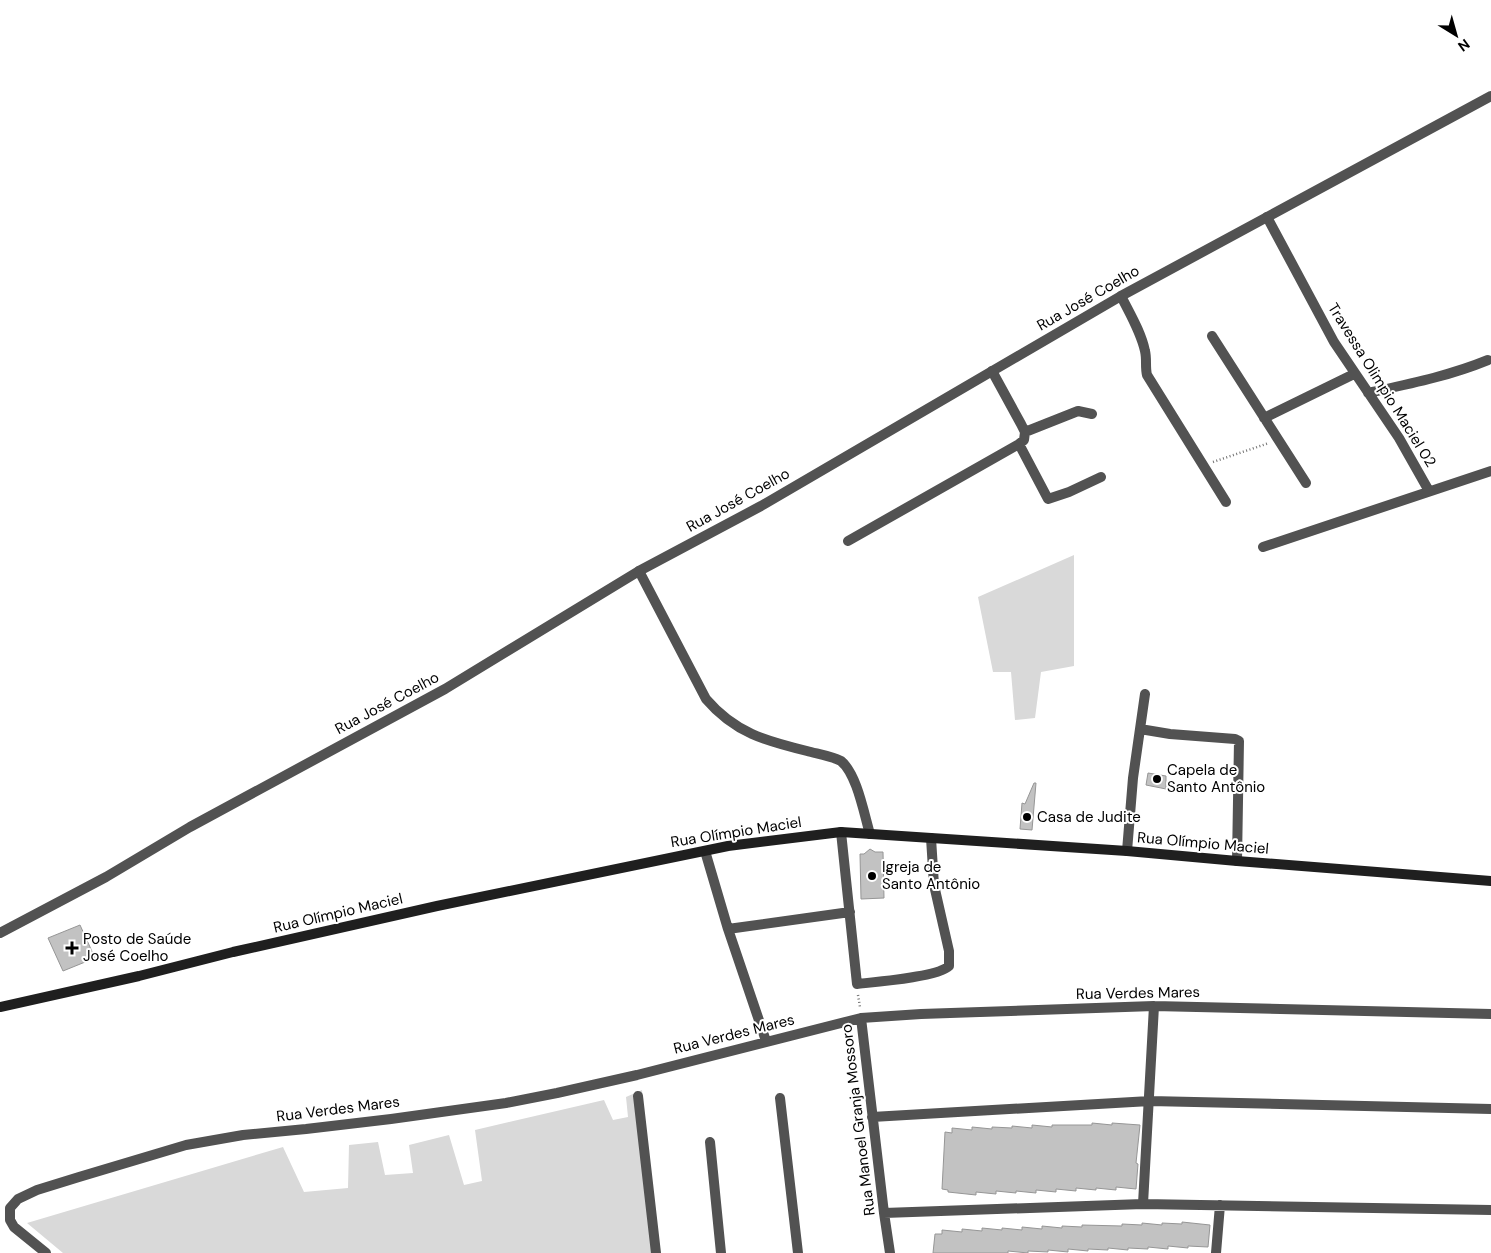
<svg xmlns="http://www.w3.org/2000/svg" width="1491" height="1253" font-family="'DM Sans',sans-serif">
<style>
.green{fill:#d9d9d9}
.building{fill:#c2c2c2;stroke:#969696}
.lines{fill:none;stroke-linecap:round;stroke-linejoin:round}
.path{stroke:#747474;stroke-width:2.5;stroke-dasharray:1 2.5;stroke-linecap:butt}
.minor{stroke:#525252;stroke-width:10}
.tertiary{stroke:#525252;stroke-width:10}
.secondary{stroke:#1f1f1f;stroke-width:10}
.poi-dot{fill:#000;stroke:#fff;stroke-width:2}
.labels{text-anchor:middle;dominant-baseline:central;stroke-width:4;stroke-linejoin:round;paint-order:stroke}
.street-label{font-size:15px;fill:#000;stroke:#fff}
.poi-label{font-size:15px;fill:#000;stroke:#fff;text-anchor:start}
</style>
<rect width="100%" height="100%" fill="#fff"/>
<path class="green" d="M1074 555V666L1041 672 1035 718 1015 720 1011 672H993L978 597Z
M642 1090 656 1253H63L27 1223 283 1147 304 1192 348 1188 349 1145 378 1142 385 1175 413 1173 409 1145 449 1135 464 1185 482 1181 475 1130 604 1100 613 1120 628 1117 626 1097Z"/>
<path class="building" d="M1148 773 1166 776V789L1146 785Z
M1034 783H1036L1032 830 1020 829 1022 803 1025 804Z
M870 849 875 852H883L884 898 861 899 860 854H864Z
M80 925 95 958 63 971 48 938Z
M1092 1123 1112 1125V1123L1140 1125 1136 1163 1138 1164 1136 1189 1116 1187V1190L1096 1188V1190L1076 1188V1191L1056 1189V1192L1036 1190V1193L1016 1191V1193L996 1191V1194L976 1192V1195L948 1192V1190L942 1189 945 1132 952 1133V1128L972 1130V1127L992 1129V1127L1012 1128V1126L1032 1128V1125L1052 1127V1125H1092Z
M1182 1222 1210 1225 1208 1247 1188 1246V1248L1168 1246V1249L1148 1247V1249L1128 1248V1250L1108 1248V1250L1088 1249V1251L1068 1249V1252L1048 1250V1252L1028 1251V1253L1008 1251V1253H933L935 1234H942V1230L962 1232V1229L982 1231V1228L1002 1230V1228L1022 1230V1227L1042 1229V1226L1062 1228V1226L1082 1227V1225L1122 1226V1224L1142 1225V1223L1162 1225V1223L1182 1224Z"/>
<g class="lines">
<path class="path" d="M1213 462 1269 443
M858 995 860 1007"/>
<path class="minor" d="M1267 217 1334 342 1399 438 1429 491
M1121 296C1130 314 1141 332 1145 351 1147 359 1145 367 1147 375L1226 502
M1212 336 1306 483
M1368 393C1409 384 1449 376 1488 360
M1264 418 1354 374
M1025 432 1078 411 1092 414
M1019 444 1048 499 1069 492 1101 477
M848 541 1019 444 1024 440 1025 432 1021 424 992 371
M1263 547 1491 471
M639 571 706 699C735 733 766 741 807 751 818 754 831 756 841 761 857 774 864 814 870 834
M1140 729 1170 734 1235 739 1239 741 1237 861
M841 832 857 984C875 982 938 977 949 966V951L934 885 931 838
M705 851 728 929 766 1041
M1127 851 1133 778 1145 694
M728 929 850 912
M861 1018 884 1213 890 1253
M638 1096 656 1253
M780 1098 798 1253
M872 1117 1150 1101 1491 1109
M710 1142 721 1253
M1143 1204 1154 1006
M884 1213 1143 1204 1491 1210
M46 1253 14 1227 10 1220V1208L18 1199 37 1190 79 1177 186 1145 243 1135 306 1129 391 1119 506 1103 557 1093 637 1075 861 1018 921 1014 1154 1006 1491 1014
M1216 1253 1220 1205"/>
<path class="tertiary" d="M0 933 106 877 190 827 445 689 639 571 761 506 1121 296 1491 96"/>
<path class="secondary" d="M0 1007 139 976 233 952 437 906 728 846 841 832 1127 851 1237 861 1491 881"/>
</g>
<g class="poi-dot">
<circle cx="1157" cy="779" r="5"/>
<circle cx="1027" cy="817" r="5"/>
<circle cx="872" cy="876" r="5"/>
<path d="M69.5 940.5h5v5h5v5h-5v5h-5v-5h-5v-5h5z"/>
</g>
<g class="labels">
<g class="street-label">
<text transform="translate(1088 298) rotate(-30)">Rua José Coelho</text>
<text transform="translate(1382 385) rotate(58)">Travessa Olimpio Maciel 02</text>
<text transform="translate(738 500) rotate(-29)">Rua José Coelho</text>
<text transform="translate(387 703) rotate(-28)">Rua José Coelho</text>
<text transform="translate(736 832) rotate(-9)">Rua Olímpio Maciel</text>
<text transform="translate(1203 843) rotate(5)">Rua Olímpio Maciel</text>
<text transform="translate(338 913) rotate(-13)">Rua Olímpio Maciel</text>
<text transform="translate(1138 993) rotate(-1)">Rua Verdes Mares</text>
<text transform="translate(734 1034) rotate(-14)">Rua Verdes Mares</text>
<text transform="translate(338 1109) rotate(-7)">Rua Verdes Mares</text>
<text transform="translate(858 1120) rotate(-97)">Rua Manoel Granja Mossoro</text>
</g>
<g class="poi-label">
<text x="1167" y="770">Capela de<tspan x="1167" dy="17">Santo Antônio</tspan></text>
<text x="1037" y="817">Casa de Judite</text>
<text x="882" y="867">Igreja de<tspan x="882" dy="17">Santo Antônio</tspan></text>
<text x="83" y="939">Posto de Saúde<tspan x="83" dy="17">José Coelho</tspan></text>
</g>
</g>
<g transform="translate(1456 35) rotate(143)" stroke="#ffffff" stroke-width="4" paint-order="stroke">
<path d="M0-4L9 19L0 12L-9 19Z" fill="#000000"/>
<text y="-8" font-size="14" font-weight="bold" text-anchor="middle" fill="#000000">N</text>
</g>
</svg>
